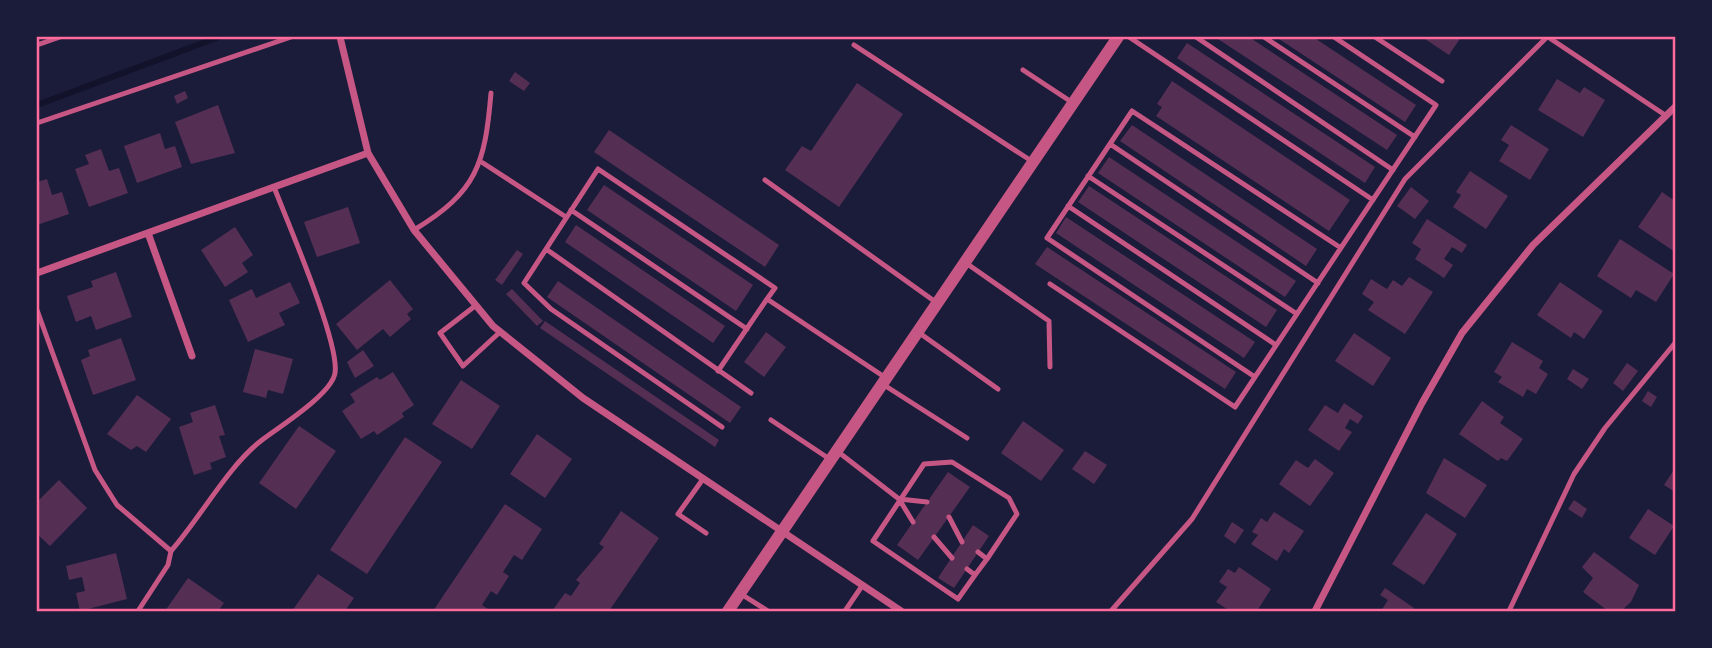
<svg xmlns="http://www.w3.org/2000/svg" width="1712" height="648" font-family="Inter,sans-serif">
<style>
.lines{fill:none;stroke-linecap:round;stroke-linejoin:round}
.stream{stroke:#12122b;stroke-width:6}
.building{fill:#542f53}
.service{stroke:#c65784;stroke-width:5}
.minor{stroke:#c65784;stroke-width:7}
.tertiary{stroke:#c65784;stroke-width:12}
.neatline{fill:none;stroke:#ff6b9d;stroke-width:2.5}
</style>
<rect width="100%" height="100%" fill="#1b1b3a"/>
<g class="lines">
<path class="stream" d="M37 105 219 37"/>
</g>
<path class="building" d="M1215 37H1249L1397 135 1387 150Z
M1276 37H1313L1416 105 1405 122Z
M1422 37H1461L1449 55Z
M1187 43 1375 167 1365 183 1177 58Z
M515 72 530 83 524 91 509 81Z
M1557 79 1580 93 1584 87 1605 100 1583 137 1538 110Z
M1172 81 1350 200 1329 231 1156 116 1162 107 1157 104Z
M857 83 903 114 839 207 785 170 802 146 811 151Z
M185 91 188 98 177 104 174 96Z
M218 105 235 153 191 164 175 122Z
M1132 125 1317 249 1306 266 1120 141Z
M1511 125 1549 149 1530 180 1499 161 1509 145 1501 140Z
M609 130 779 245 765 267 594 152Z
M160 133 165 149 175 146 182 167 137 183 124 146Z
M101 149 109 171 119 168 128 193 89 207 75 169 89 164 85 155Z
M1109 157 1296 281 1285 297 1098 173Z
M1470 171 1508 196 1486 229 1453 207 1461 195 1456 192Z
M47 179 52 195 62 192 69 214 37 225V182Z
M604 185 753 285 736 311 587 210Z
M1089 186 1277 310 1266 327 1078 202Z
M1411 187 1429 201 1415 219 1397 206Z
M1662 192 1675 201V252L1638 227Z
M348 207 360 243 317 257 304 222Z
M1066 217 1255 342 1244 358 1056 233Z
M1427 219 1467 245 1462 253 1452 247 1444 259 1453 265 1444 278 1415 259 1421 249 1412 243Z
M576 225 725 326 713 343 565 242Z
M235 227 253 255 242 263 248 272 225 287 201 250Z
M1620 239 1674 274 1656 302 1636 290 1631 298 1597 276Z
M1047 247 1236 372 1225 389 1035 264Z
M517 250 523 254 502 285 495 280Z
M116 272 132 317 96 330 91 316 76 322 67 296 93 287 91 281Z
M1409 277 1433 292 1405 334 1368 310 1374 302 1362 294 1371 279 1387 289 1393 280 1402 286Z
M390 280 413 309 407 314 411 319 390 337 383 329 357 350 336 324Z
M558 281 741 407 730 423 547 297Z
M290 282 300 303 279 313 285 325 248 342 229 300 252 289 256 298Z
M1560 282 1603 311 1584 339 1574 332 1571 338 1537 315Z
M512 289 543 321 537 326 506 294Z
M545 321 719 440 715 447 540 328Z
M766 332 786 347 764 377 744 362Z
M1354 333 1391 358 1373 386 1335 361Z
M121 338 136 380 93 395 81 360 90 356 88 350Z
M1512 342 1543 361 1539 368 1548 374 1536 394 1527 389 1523 397 1498 382 1502 377 1494 372Z
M255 349 293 359 283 394 268 390 266 398 243 392Z
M363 350 374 366 355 378 347 362Z
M1627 363 1638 371 1623 391 1613 383Z
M1573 369 1589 379 1582 389 1567 379Z
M393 372 414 405 402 413 404 417 377 435 374 431 361 439 342 411 355 402 350 394 377 377 380 380Z
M461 380 500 406 472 449 432 424Z
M1648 391 1657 397 1651 407 1642 401Z
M137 395 171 419 146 452 137 446 131 450 107 434Z
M1482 401 1504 417 1500 423 1523 439 1507 461 1501 458 1498 461 1459 434Z
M1344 403 1363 416 1358 424 1350 419 1345 428 1352 432 1339 451 1308 430 1325 405 1338 413Z
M215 405 225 435 219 436 226 457 210 463 212 469 194 475 179 427 193 422 190 413Z
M1023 421 1064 450 1041 481 1001 453Z
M299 426 336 451 296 509 259 483Z
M537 434 572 459 545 498 510 474Z
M405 437 442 462 367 574 330 550Z
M1085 451 1107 465 1094 484 1072 469Z
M1444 458 1487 485 1465 518 1426 493Z
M1315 459 1334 473 1310 506 1279 484 1296 460 1308 468Z
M1675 468V492L1664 485Z
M948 472 970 487 918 560 897 545Z
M59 480 87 508 50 546 37 534V502Z
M1574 500 1587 509 1582 518 1568 509Z
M505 504 542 529 522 560 514 555 503 572 509 576 497 595 491 591 482 605 488 609 486 611H433Z
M1648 509 1674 526 1655 555 1629 538Z
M621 511 659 538 609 611H552L565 593 571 596 580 583 576 580 604 547 599 544Z
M1274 512 1304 531 1289 553 1284 549 1277 561 1251 544 1258 535 1252 532 1261 518 1267 522Z
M1426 513 1457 534 1424 585 1392 564Z
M1232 522 1244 530 1235 544 1224 536Z
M973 525 989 536 954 588 938 578Z
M1594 552 1639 585 1631 602 1621 611H1608L1583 592 1593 578 1582 567Z
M116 553 127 599 80 611 76 593 85 591 82 577 69 580 66 566Z
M1239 567 1271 589 1257 611H1230L1216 602 1227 587 1219 582 1228 569 1235 573Z
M318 574 354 598 345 611H292Z
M188 578 224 603 218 611H165Z
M1385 588 1414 608 1412 611H1381L1388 600 1380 595Z"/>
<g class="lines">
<path class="service" d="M1129 37 1373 200
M1196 37 1393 170
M1264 37 1415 137
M1375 37 1442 81
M1548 37 1665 115
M37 45 60 37
M854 45 1033 162
M1023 70 1073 103
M37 123 291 37
M1110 144 1318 283
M483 163 566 217
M1088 176 1297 314
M765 180 937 303
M1068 206 1276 345
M571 210 747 329
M414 230C477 192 485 164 491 93
M546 249 751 393
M966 263 1049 321 1050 367
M1050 284 1235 407 1436 105 1334 37
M475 306 440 333 463 366 500 332
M37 310 95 470 117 505 171 551 168 565 138 611
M918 332 998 389
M718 371 767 299
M1255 377 1047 238 1132 111 1341 248
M884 385 967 438
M771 420 831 460
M722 427 551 309 524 283 598 169 775 288 767 299 886 378
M837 451 899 499 913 522
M703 479 678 514 706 533
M899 499 927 502
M949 517 962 542
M934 537 952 558
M171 551C201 517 228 466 262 440 279 427 332 394 335 373 340 343 287 221 274 187
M967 569 975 575 958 599 873 541 924 464 952 462 1009 498 1017 514 987 559 978 552
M975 575 987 559
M741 594 768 611
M845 611 862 586
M1111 611 1192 519 1405 179 1547 37
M1509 611 1574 474 1605 428 1675 343"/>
<path class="minor" d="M340 37 368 153 414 230 493 326 583 398 901 611
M148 233 192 356
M37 273 368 153
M1315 611 1422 403 1462 333 1533 245 1675 107"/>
<path class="tertiary" d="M728 611 1118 37"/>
</g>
<rect width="1712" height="648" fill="none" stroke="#1b1b3a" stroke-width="77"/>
<rect x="38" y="38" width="1636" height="572" class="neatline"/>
</svg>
